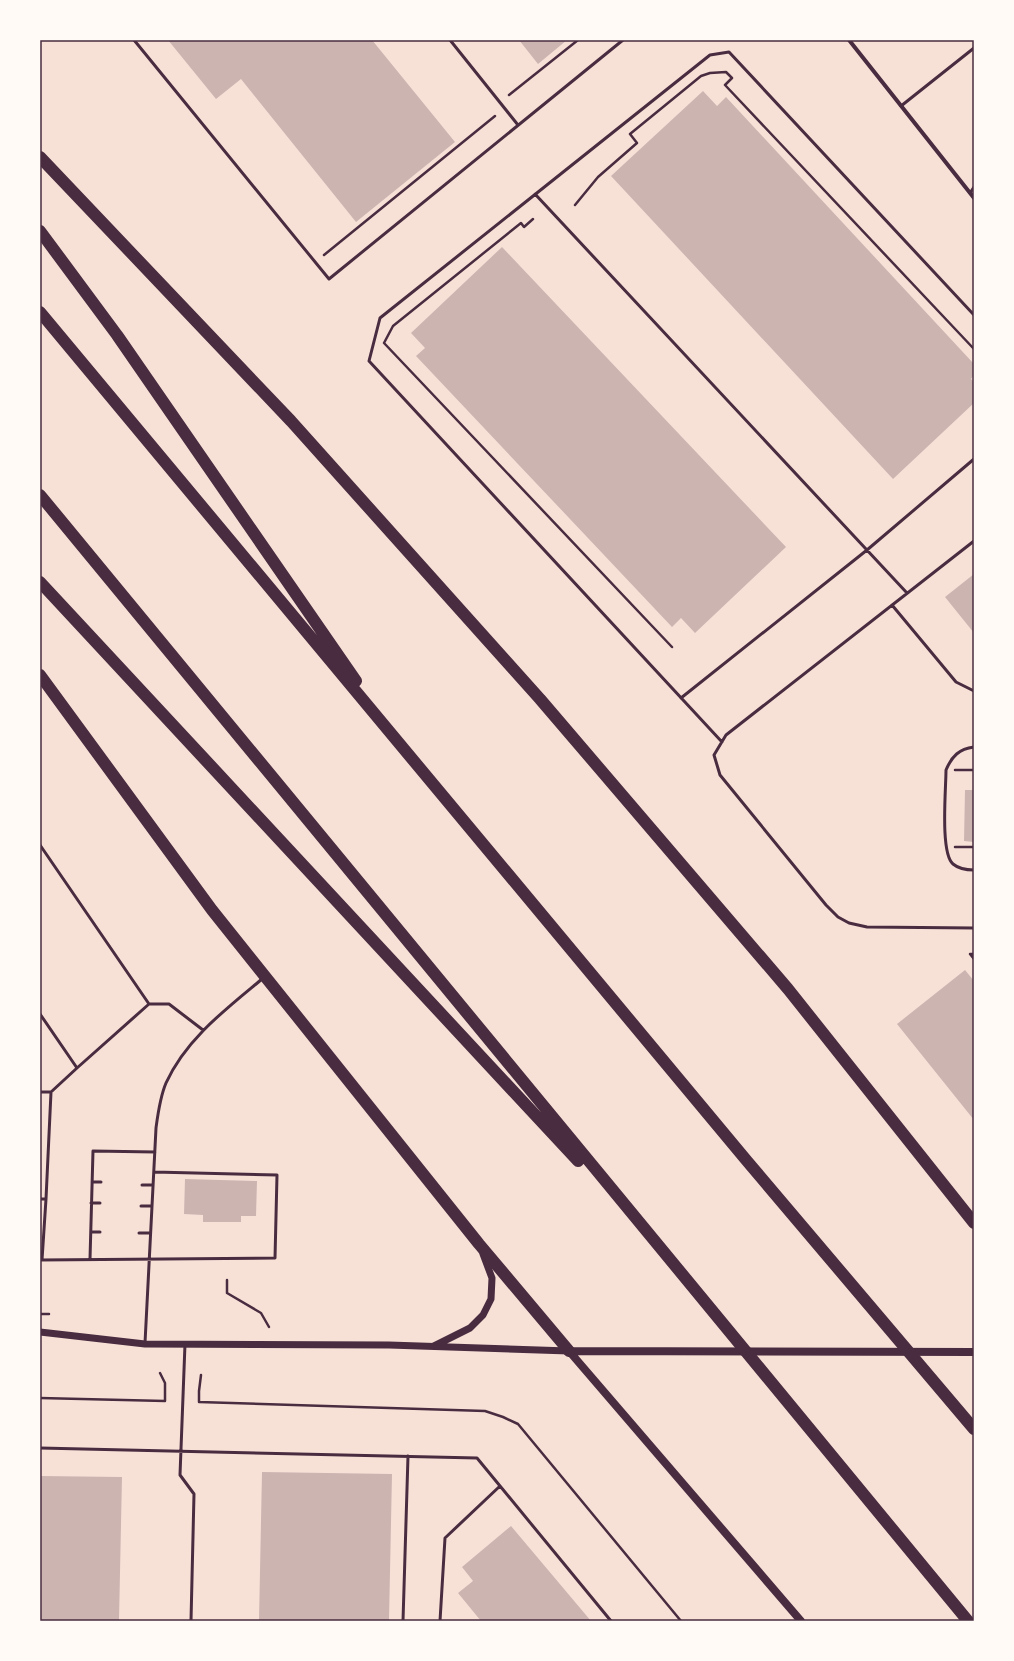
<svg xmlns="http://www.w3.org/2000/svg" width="1014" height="1661" viewBox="0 0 1014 1661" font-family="Roboto,sans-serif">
  <rect width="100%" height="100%" fill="#f7e1d7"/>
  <path fill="#ccb4b1" d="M 168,40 L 372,40 L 455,142 L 356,222 L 241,79 L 216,99 Z
    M 519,40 L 567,40 L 538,64 Z
    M 703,91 L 717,106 L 726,97 L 974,364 L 974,375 L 971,379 L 974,382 L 974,403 L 893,479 L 611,176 Z
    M 502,247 L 786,547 L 695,633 L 681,618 L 672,627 L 416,356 L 425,348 L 411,333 Z
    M 974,574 L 974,633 L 945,597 Z
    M 965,790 L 974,790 L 974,842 L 964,841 Z
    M 965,970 L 974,981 L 974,1120 L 897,1024 Z
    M 185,1179 L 257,1181 L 256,1216 L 241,1216 L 241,1222 L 203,1222 L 203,1215 L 184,1214 Z
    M 262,1472 L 392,1474 L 389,1621 L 259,1621 Z
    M 40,1476 L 122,1477 L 119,1621 L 40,1621 Z
    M 511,1526 L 591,1621 L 481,1621 L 458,1593 L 473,1581 L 462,1567 Z"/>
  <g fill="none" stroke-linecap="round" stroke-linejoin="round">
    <path stroke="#4a2c40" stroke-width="2.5" d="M 509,95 L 578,40
      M 575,205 L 598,177 L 637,143 L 630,134 L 701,76 L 710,73 L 726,72 L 732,78 L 725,85 L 974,349
      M 533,219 L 524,227 L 521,223 L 393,326 L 384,343 L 672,647
      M 324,255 L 495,116
      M 955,770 L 974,770
      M 955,847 L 974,847
      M 974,954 L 970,954 L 974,959
      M 227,1280 L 227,1293 L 261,1313 L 269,1327
      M 40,1314 L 49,1314
      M 201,1375 L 199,1391 L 199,1402 L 485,1411 L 503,1417 L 518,1424 L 681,1621
      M 40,1398 L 165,1401 L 165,1383 L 160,1373"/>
    <path stroke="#4a2c40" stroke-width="3" d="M 134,40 L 329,279 L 623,40
      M 450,40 L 518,125
      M 901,106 L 974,48
      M 970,193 L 974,187
      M 535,194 L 907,593
      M 974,541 L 726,735 L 714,755 L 720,775 L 826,905 L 838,917 L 849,923 L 867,927 L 974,928
      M 892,605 L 956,682 L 974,691
      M 681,698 L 867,550 L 974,459
      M 722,742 L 369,361 L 380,318 L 710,55 L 729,52 L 974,315
      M 974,747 C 959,749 952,756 946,770 C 946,789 940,853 953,864 C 959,869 967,870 974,870
      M 40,845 L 149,1004
      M 40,1014 L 77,1068 L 149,1004 L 169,1004 L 203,1030
      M 40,1092 L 51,1092 L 77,1068
      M 92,1182 L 101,1182
      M 142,1185 L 153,1185
      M 40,1199 L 46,1199 L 42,1260
      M 46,1199 L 51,1092
      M 91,1203 L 100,1203
      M 141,1206 L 152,1206
      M 91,1232 L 100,1232
      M 139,1233 L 150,1233
      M 90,1259 L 93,1151 L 155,1152
      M 40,1260 L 275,1258 L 277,1175 L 154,1172
      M 145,1343 L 156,1128 C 158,1113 160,1097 166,1083 C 186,1039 226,1009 262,979
      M 185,1344 L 180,1475 L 194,1494 L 191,1621
      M 40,1448 L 477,1458 L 611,1621
      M 403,1621 L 408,1456
      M 440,1621 L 445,1538 L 500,1486"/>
    <path stroke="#4a2c40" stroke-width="4" d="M 849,40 L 974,198"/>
    <path stroke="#4a2c40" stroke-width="7" d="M 40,1332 L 145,1344 L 389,1345 L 569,1351
      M 434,1346 L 470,1328 L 483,1315 L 491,1299 L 492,1278 L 483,1254"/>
    <path stroke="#4a2c40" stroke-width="8" d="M 569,1351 L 974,1352
      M 569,1351 L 801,1621"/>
    <path stroke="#4a2c40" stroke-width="12" d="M 40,157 L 291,421 L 540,699 L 788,989 L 974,1223
      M 40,231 L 117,335 L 356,681
      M 40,312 L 747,1161 L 974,1429
      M 40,495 L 968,1621
      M 40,582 L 578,1161
      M 40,675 L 212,910 L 479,1244 L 569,1351"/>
  </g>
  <rect width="1014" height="1661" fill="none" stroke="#fffaf5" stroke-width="82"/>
  <rect x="41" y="41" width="932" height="1579" fill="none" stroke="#4a2c40" stroke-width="1.5"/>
</svg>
